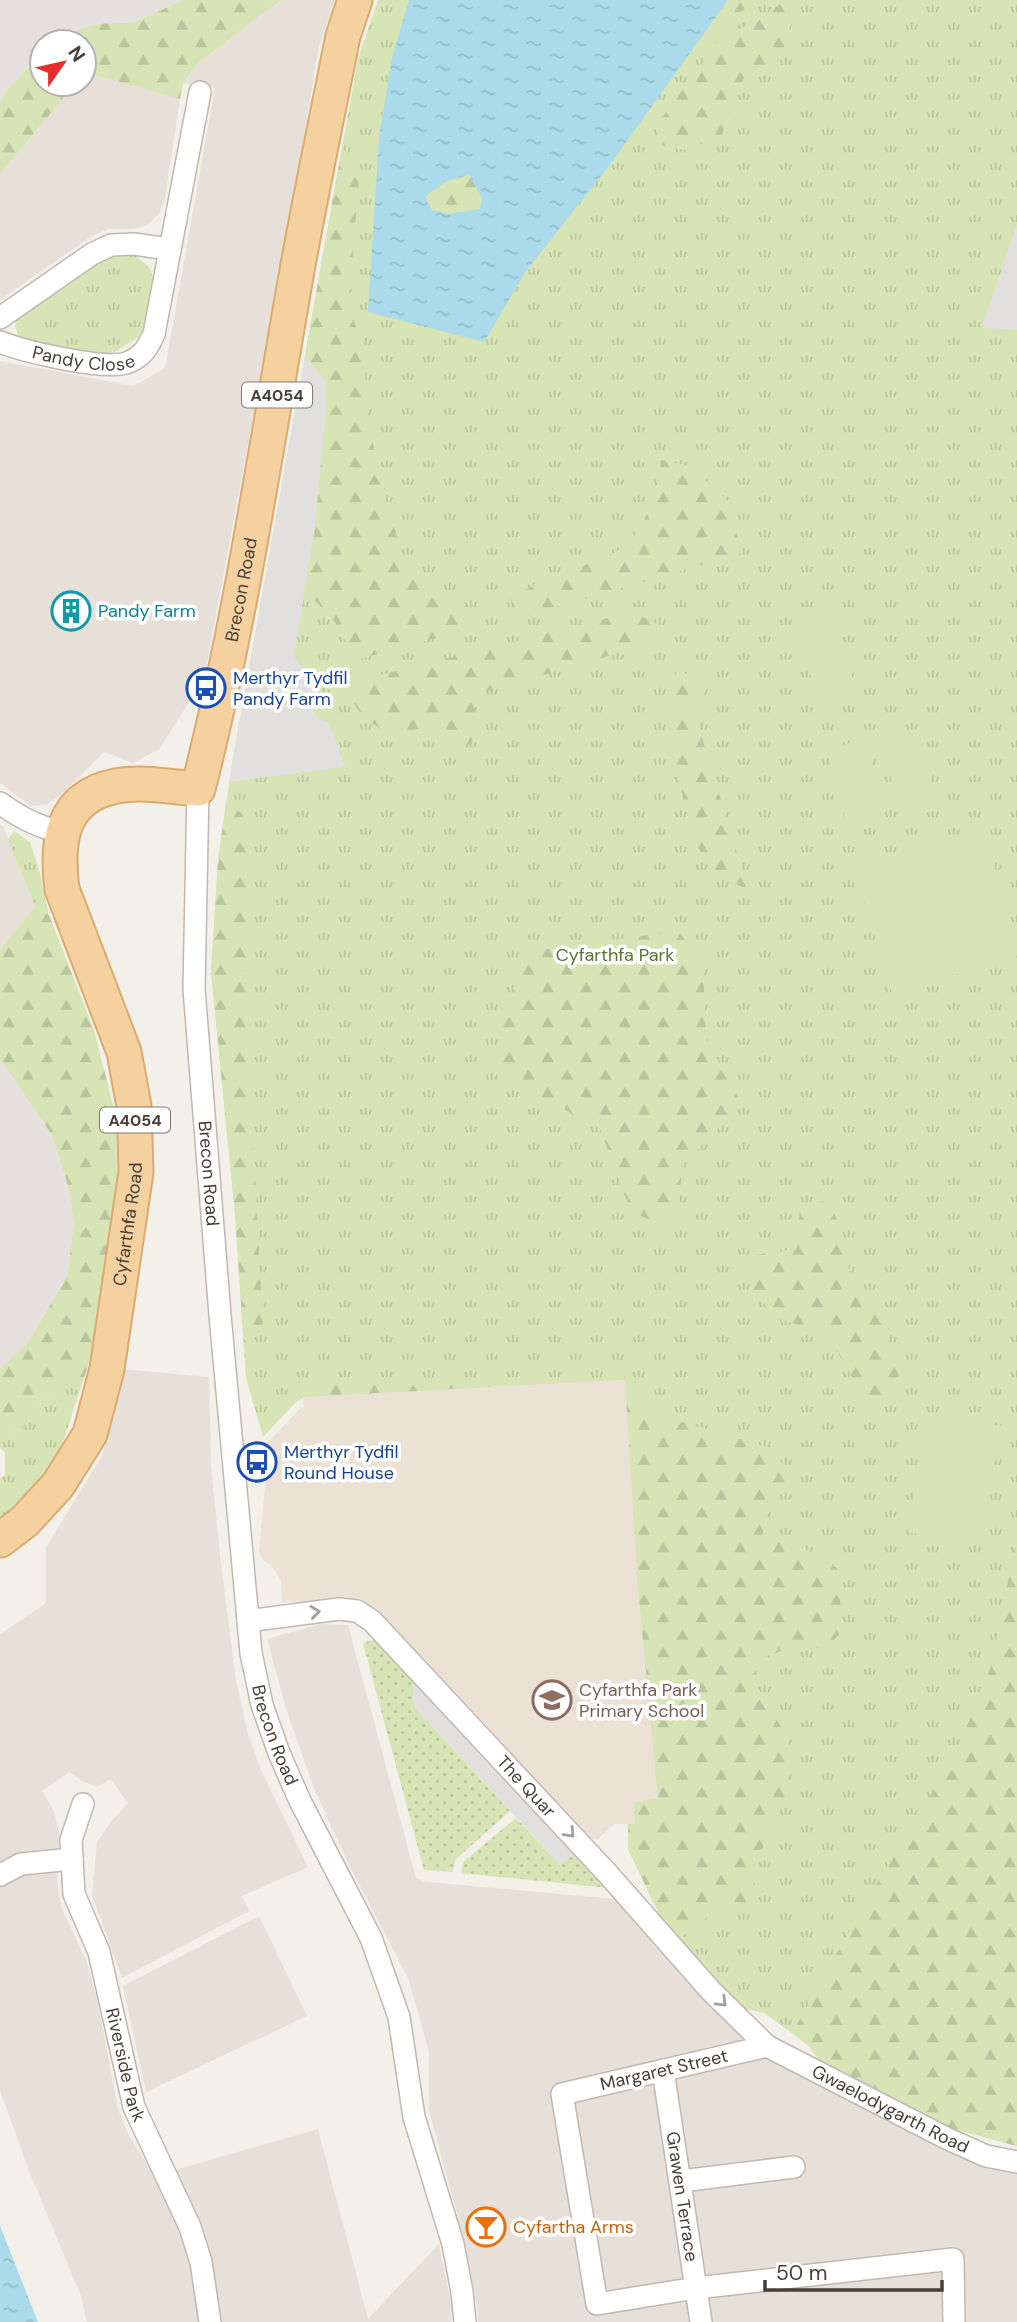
<svg xmlns="http://www.w3.org/2000/svg" width="1017" height="2322" viewBox="0 0 1017 2322" font-family="'DM Sans',sans-serif">
  <defs>
    <pattern id="grass-tufts" width="24" height="20" patternUnits="userSpaceOnUse" patternTransform="scale(1.75)"><rect width="24" height="20" fill="#d6e4b6"/><path d="M3 7l-1-3M5 7V3M7 7l1-3M15 17l-1-3M17 17v-4M19 17l1-3" fill="none" stroke="#b9c59d"/></pattern>
    <pattern id="forest-firs" width="22" height="20" patternUnits="userSpaceOnUse" patternTransform="scale(1.75)"><rect width="22" height="20" fill="#d6e4b6"/><path d="M5 1l3.5 6h-7zM16 11l3.5 6h-7z" fill="#b9c59d"/></pattern>
    <pattern id="garden-dots" width="8" height="8" patternUnits="userSpaceOnUse" patternTransform="scale(1.75)"><rect width="8" height="8" fill="#d6e4b6"/><path d="M2 2h.1M6 6h.1" fill="none" stroke="#b9c59d" stroke-width="1.8" stroke-linecap="round"/></pattern>
    <pattern id="water-ripples" width="26" height="14" patternUnits="userSpaceOnUse" patternTransform="scale(1.75)"><rect width="26" height="14" fill="#abdaea"/><path d="M2 4q2-2 4 0t4 0M15 11q2-2 4 0t4 0" fill="none" stroke="#94bcc9"/></pattern>
  </defs>
  <rect width="100%" height="100%" fill="#f3efe9"/>
  <path fill="#e7e0d8" d="M 281,0 L 335,0 L 319,46 L 287,235 L 204,679 L 159,749 L 133,763 L 104,752 L 61,795 L 46,805 L 31,806 L 0,783 L 0,361 L 134,386 L 165,368 L 215,88 L 183,83 L 197,64 Z
    M 85,71 L 180,99 L 165,198 L 159,214 L 146,226 L 132,229 L 108,229 L 89,238 L 0,300 L 0,174 L 75,84 L 84,84 Z
    M 0,824 L 3,826 L 35,906 L 0,950 Z
    M 122,1369 L 209,1377 L 211,1466 L 221,1564 L 236,1681 L 248,1734 L 260,1768 L 308,1867 L 242,1896 L 249,1911 L 122,1978 L 92,1895 L 97,1842 L 110,1823 L 128,1803 L 111,1779 L 97,1787 L 82,1781 L 69,1772 L 42,1791 L 54,1811 L 61,1842 L 57,1880 L 61,1907 L 86,1960 L 98,2003 L 118,2109 L 128,2134 L 154,2176 L 318,2129 L 368,2319 L 439,2244 L 452,2309 L 451,2322 L 87,2322 L 81,2296 L 27,2166 L 0,2090 L 0,1634 L 46,1603 L 46,1547 L 102,1456 L 113,1418 Z
    M 320,1624 L 348,1625 L 416,1878 L 422,1881 L 439,1883 L 615,1899 L 617,1897 L 727,2014 L 745,2044 L 1017,2169 L 1017,2322 L 478,2322 L 477,2305 L 464,2240 L 429,2110 L 429,2052 L 409,1980 L 350,1867 L 313,1786 L 286,1708 L 267,1639 Z
    M 259,1916 L 307,2016 L 146,2092 L 123,1986 Z"/>
  <path fill="#e6e1de" d="M 0,0 L 183,0 L 136,22 L 94,24 L 56,38 L 53,42 L 42,42 L 42,53 L 7,90 L 0,103 Z
    M 0,1059 L 52,1135 L 69,1189 L 74,1224 L 67,1276 L 29,1341 L 0,1369 Z"/>
  <path fill="#ebe1d5" d="M 625,1380 L 638,1588 L 658,1798 L 635,1824 L 614,1824 L 598,1839 L 584,1838 L 361,1599 L 282,1602 L 281,1580 L 271,1565 L 263,1560 L 259,1552 L 266,1477 L 273,1475 L 272,1453 L 267,1443 L 303,1406 L 304,1397 Z"/>
  <path fill="url(#grass-tufts)" d="M 378,0 L 1017,0 L 1017,2146 L 951,2128 L 822,2064 L 807,2044 L 782,2026 L 764,2013 L 742,2008 L 666,1926 L 628,1849 L 628,1824 L 635,1824 L 634,1803 L 658,1798 L 638,1588 L 625,1380 L 304,1397 L 295,1403 L 263,1437 L 246,1378 L 235,1214 L 211,972 L 218,861 L 233,758 L 358,59 Z
    M 117,254 L 135,255 L 149,267 L 155,283 L 146,325 L 139,337 L 115,352 L 100,354 L 39,344 L 19,337 L 15,326 L 18,317 L 101,259 Z
    M 14,831 L 30,842 L 39,869 L 49,915 L 35,906 L 8,839 Z
    M 83,1381 L 60,1451 L 41,1485 L 0,1521 L 0,1479 L 5,1475 L 5,1453 L 0,1447 L 0,1435 L 23,1429 C 40,1395 46,1390 83,1381 Z"/>
  <path fill="url(#forest-firs)" d="M 183,0 L 281,0 L 197,64 L 183,83 L 180,99 L 84,72 L 84,42 L 53,42 L 56,38 L 94,24 L 136,22 Z
    M 728,0 L 760,0 L 750,8 L 714,21 Z
    M 786,0 L 791,25 L 780,60 L 745,76 L 731,105 L 722,135 L 686,150 L 662,146 L 657,124 L 721,38 L 756,21 Z
    M 42,53 L 42,84 L 75,84 L 0,174 L 0,103 L 7,90 Z
    M 342,147 L 360,169 L 352,265 L 351,312 L 356,327 L 363,333 L 367,410 L 379,476 L 403,556 L 430,588 L 468,607 L 473,628 L 356,660 L 335,622 L 305,590 L 315,527 L 325,380 L 305,356 Z
    M 469,174 L 482,198 L 480,210 L 448,215 L 432,210 L 425,196 L 447,181 Z
    M 661,460 L 691,466 L 732,505 L 740,554 L 515,619 L 510,596 L 616,552 L 636,535 L 657,494 Z
    M 632,612 L 661,626 L 649,644 L 471,696 L 479,728 L 470,745 L 448,742 L 433,712 L 422,715 L 420,728 L 390,737 L 360,713 L 351,699 L 357,681 Z
    M 677,667 L 706,690 L 694,712 L 748,889 L 717,877 L 695,843 L 669,743 Z
    M 226,801 L 242,814 L 252,835 L 245,976 L 263,1329 L 244,1345 L 235,1214 L 211,972 L 218,861 Z
    M 35,906 L 49,915 L 94,1030 L 115,1113 L 117,1175 L 98,1336 L 83,1381 C 46,1390 40,1395 23,1429 L 0,1435 L 0,1369 L 29,1341 L 67,1276 L 74,1224 L 69,1189 L 52,1135 L 0,1059 L 0,950 Z
    M 679,931 L 703,967 L 706,1039 L 742,1104 L 682,1165 L 679,1207 L 661,1224 L 631,1212 L 600,1129 L 513,1081 L 499,1055 L 505,1012 L 525,952 Z
    M 829,1199 L 841,1231 L 844,1260 L 887,1333 L 902,1387 L 886,1406 L 865,1399 L 827,1334 L 774,1317 L 749,1283 L 742,1257 L 797,1249 L 800,1209 Z
    M 465,1376 L 491,1387 L 304,1397 L 324,1381 Z
    M 625,1380 L 655,1414 L 776,1450 L 789,1479 L 768,1506 L 762,1537 L 798,1545 L 837,1568 L 843,1631 L 826,1647 L 782,1651 L 755,1660 L 758,1688 L 789,1740 L 787,1793 L 761,1852 L 751,1902 L 716,1910 L 678,1940 L 666,1926 L 655,1906 L 628,1849 L 628,1824 L 635,1824 L 634,1803 L 658,1798 L 638,1588 Z
    M 1017,1527 L 1017,2146 L 951,2128 L 822,2064 L 807,2044 L 792,2033 L 869,1896 L 949,1765 L 976,1705 L 996,1653 Z"/>
  <path fill="url(#garden-dots)" d="M 379,1638 L 414,1673 L 413,1705 L 510,1811 L 455,1860 L 453,1872 L 424,1870 L 363,1643 Z
    M 516,1818 L 560,1865 L 576,1852 L 609,1888 L 461,1873 L 463,1862 Z"/>
  <path fill="#d6e4b6" d="M 835,609 L 856,691 L 817,701 L 796,619 Z
    M 919,728 L 938,810 L 901,819 L 881,738 Z
    M 866,739 L 887,821 L 848,831 L 827,749 Z
    M 982,828 L 1017,943 L 1017,956 L 892,994 L 854,867 Z
    M 930,1412 L 1002,1426 L 980,1545 L 908,1532 Z"/>
  <path fill="#e2e0de" d="M 1017,224 L 1017,330 L 982,328 Z
    M 305,356 L 325,380 L 326,411 L 315,527 L 294,656 L 300,666 L 306,671 L 314,672 L 320,691 L 315,695 L 313,708 L 318,719 L 329,723 L 345,767 L 229,782 Z
    M 414,1673 L 576,1852 L 560,1865 L 413,1705 Z"/>
  <path fill="url(#water-ripples)" fill-rule="evenodd" d="M 409,0 L 728,0 L 609,166 L 526,271 L 484,342 L 368,312 L 379,138 L 392,58 ZM 469,175 L 482,198 L 480,209 L 448,214 L 432,210 L 425,196 L 447,181 Z
    M 0,2226 L 38,2322 L 0,2322 Z"/>
  <g fill="none" stroke-linecap="round" stroke-linejoin="round">
    <g stroke="#c1b8b0" stroke-width="24">
      <g id="street">
        <path d="M 0,318 L 92,254 L 111,245 L 134,244 L 169,249"/>
        <path id="s1" d="M 0,342 C 23,351 108,372 129,362 C 143,356 148,347 154,334 L 200,92"/>
        <path id="s2" d="M 198,789 L 194,989 L 220,1315 L 251,1653 L 262,1705 L 279,1753 L 300,1801 L 371,1938 L 399,2017 L 414,2117 L 453,2244 L 462,2292 L 465,2322"/>
        <path d="M 0,803 C 19,817 39,828 63,832"/>
        <path id="s3" d="M 248,1621 L 339,1609 L 357,1611 L 372,1621 L 607,1873 L 711,1991 L 767,2046 L 946,2138 L 986,2156 L 1017,2162"/>
        <path id="s4" d="M 83,1804 L 71,1840 L 74,1894 L 99,1952 L 134,2107 L 190,2227 L 201,2262 L 210,2322"/>
        <path d="M 0,1875 L 21,1864 L 72,1859"/>
        <path d="M 767,2046 L 562,2094 L 597,2304 L 696,2288 L 953,2259 L 954,2322"/>
        <path id="s5" d="M 663,2070 L 701,2322"/>
        <path d="M 681,2181 L 794,2167"/>
      </g>
    </g>
    <g stroke="#daab71" stroke-width="37">
      <g id="primary">
        <path id="s6" d="M 0,1540 L 25,1521 L 58,1485 L 90,1434 L 107,1369 L 136,1172 L 134,1106 L 124,1052 L 62,889 C 56,843 60,797 116,786 C 142,781 171,787 198,789 C 242,616 267,440 298,265 C 312,188 328,112 343,36 L 355,0"/>
      </g>
    </g>
    <use href="#street" stroke="#fff" stroke-width="21"/>
    <use href="#primary" stroke="#f6d1a0" stroke-width="33"/>
  </g>
  <defs><path id="oneway-chevron" d="M-2-3.5L2.5 0L-2 3.5" fill="none" stroke-width="1.6" stroke-linecap="round" stroke-linejoin="round" transform="scale(1.75)"/></defs>
  <g stroke="#a29f9c">
    <use href="#oneway-chevron" transform="translate(315 1612) rotate(-7)"/>
    <use href="#oneway-chevron" transform="translate(570 1833) rotate(47)"/>
    <use href="#oneway-chevron" transform="translate(722 2002) rotate(45)"/>
  </g>
  <defs>
    <g id="building-ring" transform="scale(2.0125)"><circle r="9.5" fill="#fff" stroke="#0f9aa8" stroke-width="1.5"/><path d="M-4-6H4V6H1V3H-1V6H-4ZM-2.5-4.3h1.7v1.8h-1.7ZM.8-4.3h1.7v1.8H.8ZM-2.5-1h1.7V.8h-1.7ZM.8-1h1.7V.8H.8Z" fill="#0f9aa8"/></g>
    <g id="bus-ring" transform="scale(2.0125)"><circle r="9.5" fill="#fff" stroke="#1a4fb4" stroke-width="1.5"/><path d="M-5-6H5V4H4V6H2V4H-2V6H-4V4H-5ZM-3.5-4V0h7V-4ZM-3.5 1.2v1.5H-2V1.2ZM2 1.2v1.5H3.5V1.2Z" fill="#1a4fb4"/></g>
    <g id="school-ring" transform="scale(2.0125)"><circle r="9.5" fill="#fff" stroke="#8d6e63" stroke-width="1.5"/><path d="M0-5L7-2L0 1L-7-2ZM-4 1L0 2.5L4 1V4Q0 6-4 4Z" fill="#8d6e63"/></g>
    <g id="bar-ring" transform="scale(2.0125)"><circle r="9.5" fill="#fff" stroke="#e8710a" stroke-width="1.5"/><path d="M-6-5H6L.8 .8V4.5H3.5V6h-7V4.5H-.8V.8Z" fill="#e8710a"/></g>
  </defs>
  <g fill-rule="evenodd">
    <use href="#building-ring" x="71" y="611"/>
    <use href="#bus-ring" x="206" y="688"/>
    <use href="#bus-ring" x="257" y="1462"/>
    <use href="#school-ring" x="552" y="1700"/>
    <use href="#bar-ring" x="486" y="2227"/>
  </g>
  <g text-anchor="middle" dominant-baseline="central" stroke-width="7" stroke-linejoin="round" paint-order="stroke">
    <g fill="#fff" stroke="#7e7974" stroke-width="2">
      <rect x="242" y="382.5" width="70" height="25" rx="5"/>
      <rect x="100" y="1107.5" width="70" height="25" rx="5"/>
    </g>
    <g font-size="16" font-weight="bold" fill="#463f38">
      <text x="277" y="395">A4054</text>
      <text x="135" y="1120">A4054</text>
    </g>
    <g font-size="18" fill="#463f38" stroke="#fff">
      <text stroke="none"><textPath href="#s1" startOffset="86">Pandy Close</textPath></text>
      <text stroke="none"><textPath href="#s6" startOffset="1120">Brecon Road</textPath></text>
      <text stroke="none"><textPath href="#s2" startOffset="385">Brecon Road</textPath></text>
      <text stroke="none"><textPath href="#s6" startOffset="354">Cyfarthfa Road</textPath></text>
      <text stroke="none"><textPath href="#s2" startOffset="952">Brecon Road</textPath></text>
      <text stroke="none"><textPath href="#s3" startOffset="354">The Quar</textPath></text>
      <text stroke="none"><textPath href="#s4" startOffset="271">Riverside Park</textPath></text>
      <text transform="translate(664 2070) rotate(-13)">Margaret Street</text>
      <text stroke="none"><textPath href="#s3" startOffset="847">Gwaelodygarth Road</textPath></text>
      <text stroke="none"><textPath href="#s5" startOffset="128">Grawen Terrace</textPath></text>
    </g>
    <g font-size="18" fill="#0d838f" stroke="#fff" text-anchor="start">
      <text x="98" y="611">Pandy Farm</text>
    </g>
    <g font-size="18" fill="#164399" stroke="#fff" text-anchor="start">
      <text x="233" y="678">Merthyr Tydfil<tspan x="233" dy="21">Pandy Farm</tspan></text>
      <text x="284" y="1452">Merthyr Tydfil<tspan x="284" dy="21">Round House</tspan></text>
    </g>
    <g font-size="18" fill="#537330" stroke="#fff">
      <text x="615" y="955">Cyfarthfa Park</text>
    </g>
    <g font-size="18" fill="#785e54" stroke="#fff" text-anchor="start">
      <text x="579" y="1690">Cyfarthfa Park<tspan x="579" dy="21">Primary School</tspan></text>
    </g>
    <g font-size="18" fill="#c56008" stroke="#fff" text-anchor="start">
      <text x="513" y="2227">Cyfartha Arms</text>
    </g>
  </g>
  <g transform="translate(63 63) rotate(56)"><circle r="33" fill="#ffffff" stroke="#b5b2af" stroke-width="2"/>
  <path d="M0-5L12 26L0 18L-12 26Z" fill="#e72e2c"/>
  <text y="-10" font-size="19" font-weight="bold" text-anchor="middle" fill="#463f38">N</text>
  </g>
  <path d="M765 2280v10h177v-10" fill="none" stroke="#463f38" stroke-width="3.5"/>
  <text x="776" y="2280" font-size="21" fill="#463f38" stroke="#ffffff" stroke-width="5" paint-order="stroke">50 m</text>
</svg>
